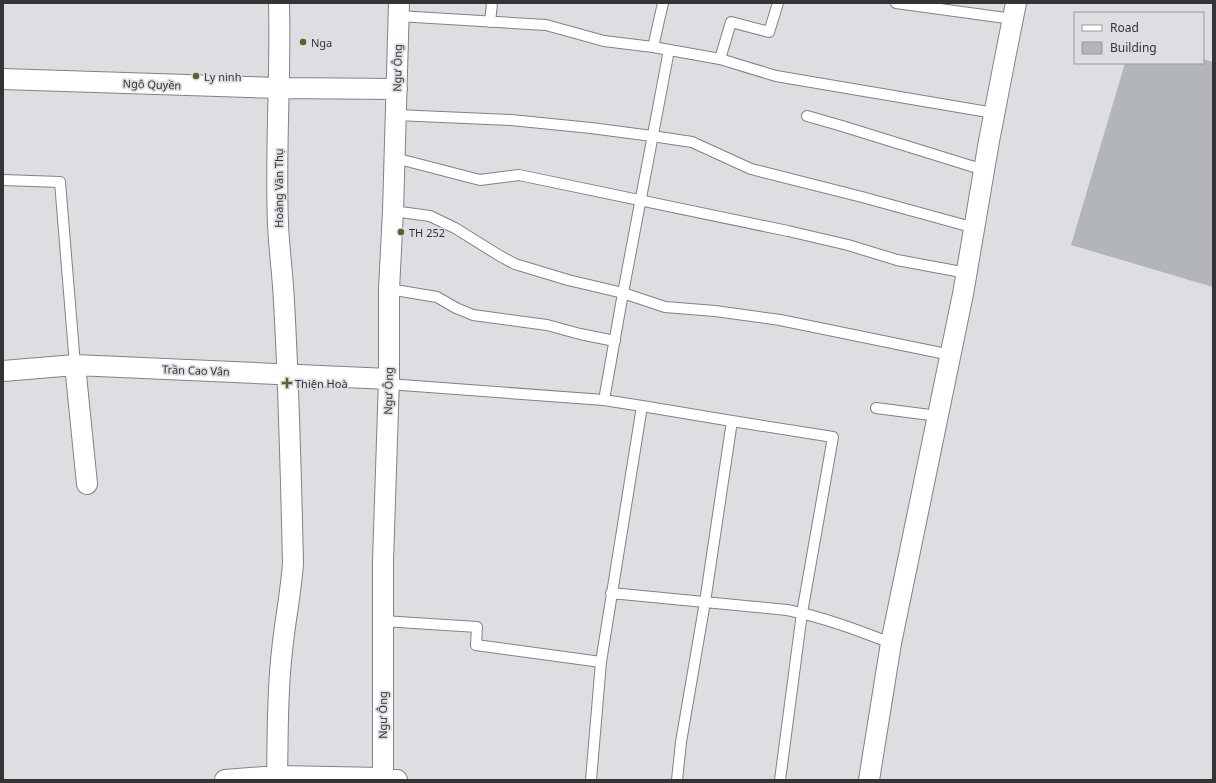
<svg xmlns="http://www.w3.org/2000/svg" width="1216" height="783" viewBox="0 0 1216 783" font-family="'Noto Sans',sans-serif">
  <rect width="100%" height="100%" fill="#dddee2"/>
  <path fill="#b3b6b9" d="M 1203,59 L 1213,62 L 1213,287 L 1071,245 L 1125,63 L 1203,63 Z"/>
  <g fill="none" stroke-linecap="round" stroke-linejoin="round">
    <g stroke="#818285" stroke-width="12">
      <path id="service" d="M 896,3 L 1013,19
        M 398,16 L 546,25 L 604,41 L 653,47 L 720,59 L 776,76 L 994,113
        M 490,22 L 492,3
        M 653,47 L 663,3
        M 720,59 L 731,22 L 769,32 L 778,3
        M 396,115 L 511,120 L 591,128 L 652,136 L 692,142 L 751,169 L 862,197 L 975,228
        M 807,116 L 842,126 L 984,170
        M 395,158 L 480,180 L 519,175 L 788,231 L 848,245 L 897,260 L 967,273
        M 3,180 L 60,182 L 75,365
        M 393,211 L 430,216 L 455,228 L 500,256 L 515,264 L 568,280 L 623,293 L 665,307 L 715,311 L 780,320 L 951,355
        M 389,289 L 437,297 L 456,308 L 473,315 L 547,325 L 580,334 L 615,341
        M 388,384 L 604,400
        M 642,406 L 732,421 L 833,437 L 802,613 L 780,780
        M 876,408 L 938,416
        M 611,593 L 787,610 C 823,617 857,630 891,643
        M 383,621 L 477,627 L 476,645 L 601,662
        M 591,780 L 601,662 L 642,406 L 604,400 L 623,293 L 669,50
        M 677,780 L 681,742 L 705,602 L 732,421"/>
    </g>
    <g stroke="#818285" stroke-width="22">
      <path id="minor" d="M 3,79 L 279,88 L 397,89
        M 75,365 L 87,484
        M 3,371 L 75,365 L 389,379
        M 277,776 C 278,734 277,692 282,651 C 285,621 291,592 293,563 C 291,476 289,389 284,302 C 283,276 279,250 278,224 C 275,150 281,77 279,3
        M 225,780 L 277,776 L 383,778 L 397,780
        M 383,780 L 383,561 L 389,379 L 389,289 L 393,211 L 399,3
        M 869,780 L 891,643 L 963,294 L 989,141 L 1006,53 L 1016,3"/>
    </g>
    <use href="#service" stroke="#fff" stroke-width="10"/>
    <use href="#minor" stroke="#fff" stroke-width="20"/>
  </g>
  <g fill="#635d29" stroke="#dddee2" stroke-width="1.5">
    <circle cx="303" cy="42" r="4"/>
    <circle cx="196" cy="76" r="4"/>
    <circle cx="401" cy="232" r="4"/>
    <path d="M285 377h4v4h4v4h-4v4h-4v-4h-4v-4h4z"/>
  </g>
  <g text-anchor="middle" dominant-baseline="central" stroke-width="3.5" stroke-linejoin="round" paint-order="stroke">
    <g font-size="11" fill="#343436" stroke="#dddee2" text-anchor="start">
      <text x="311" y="42">Nga</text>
      <text x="204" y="76">Ly ninh</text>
      <text x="409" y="232">TH 252</text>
      <text x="295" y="383">Thiện Hoà</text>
    </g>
    <g font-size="11" fill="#343436" stroke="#dddee2">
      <text transform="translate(397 68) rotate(-89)">Ngư Ông</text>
      <text transform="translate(152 84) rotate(2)">Ngô Quyền</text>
      <text transform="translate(278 188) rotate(-90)">Hoàng Văn Thụ</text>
      <text transform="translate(196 370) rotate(2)">Trần Cao Vân</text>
      <text transform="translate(388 391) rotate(-89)">Ngư Ông</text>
      <text transform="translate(382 715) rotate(-90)">Ngư Ông</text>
    </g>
  </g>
  <rect width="1216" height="783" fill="none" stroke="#343436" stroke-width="8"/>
  <rect x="1074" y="12" width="130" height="52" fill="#dddee2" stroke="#999a9d"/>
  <rect x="1082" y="25" width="20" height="6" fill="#ffffff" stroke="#999a9d"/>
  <text x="1110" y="32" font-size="12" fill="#343436">Road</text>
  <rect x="1082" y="42" width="20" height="12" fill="#b3b6b9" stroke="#999a9d"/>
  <text x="1110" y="52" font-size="12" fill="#343436">Building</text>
</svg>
